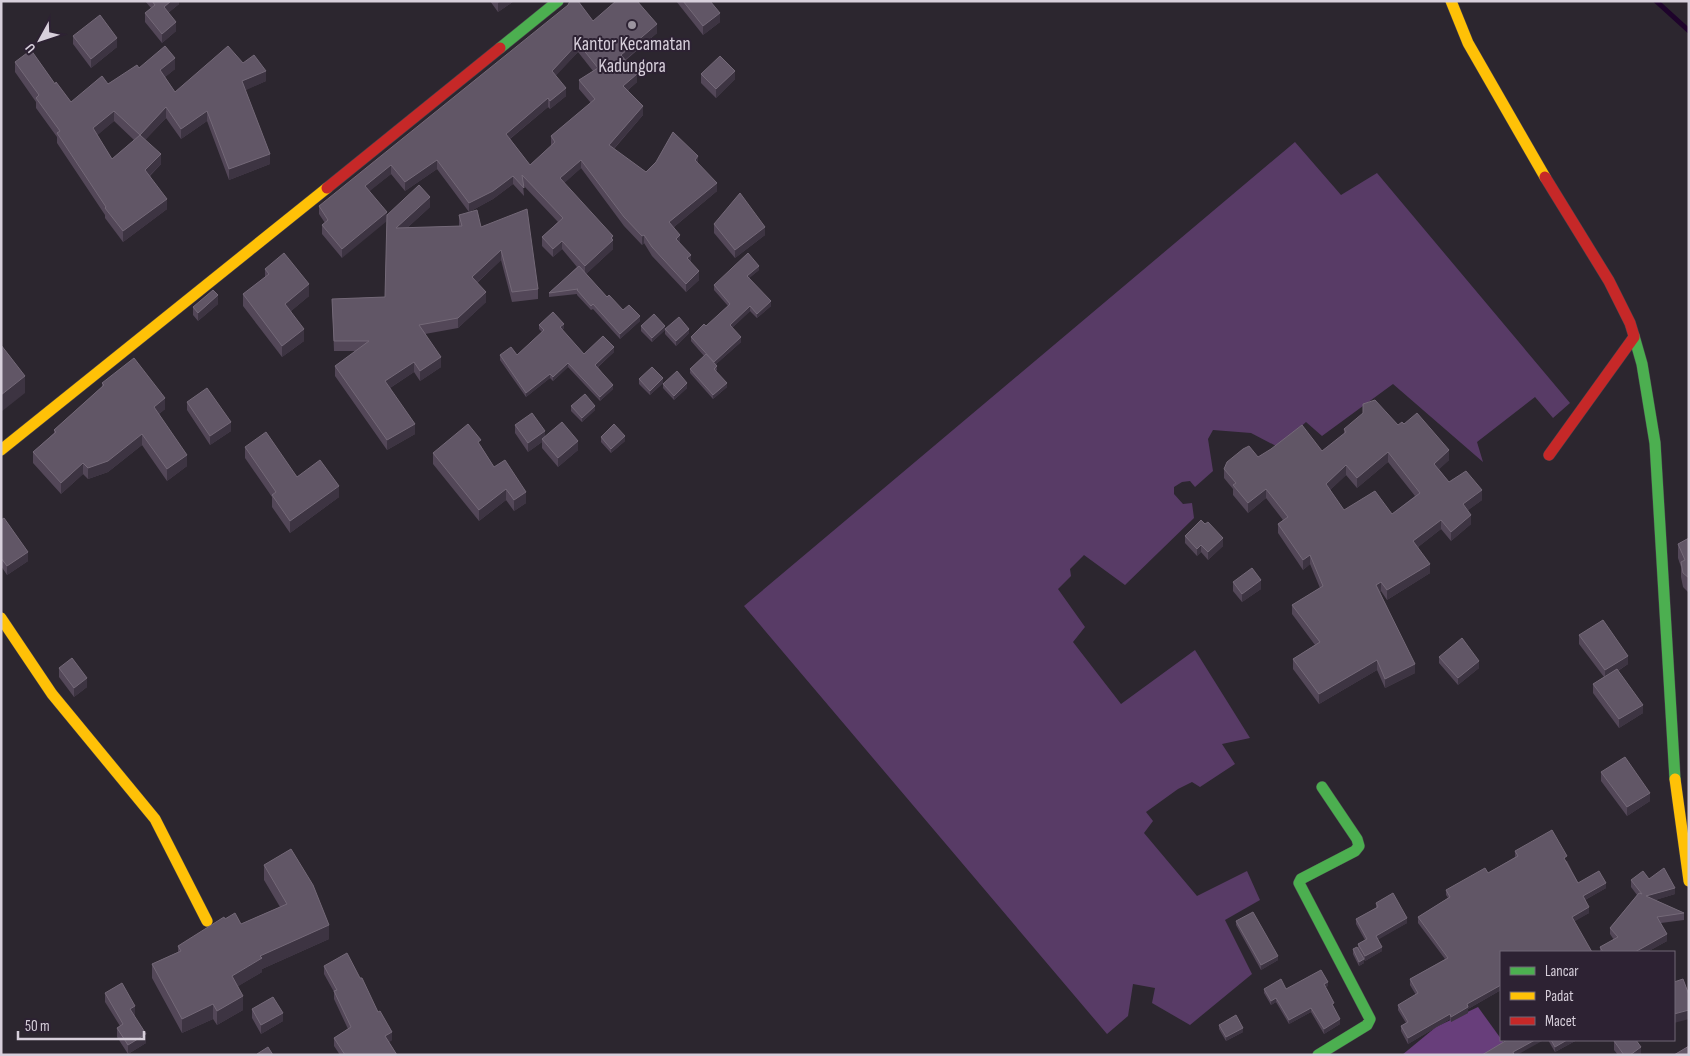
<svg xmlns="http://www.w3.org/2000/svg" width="1690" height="1056" viewBox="0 0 1690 1056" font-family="'Sofia Sans Condensed',sans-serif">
  <rect width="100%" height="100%" fill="#2c262f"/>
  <path fill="#583b66" d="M 1295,142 L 1341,195 L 1377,173 L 1570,403 L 1553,418 L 1535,397 L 1477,442 L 1483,462 L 1393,384 L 1322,436 L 1306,422 L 1278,447 L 1251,433 L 1213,430 L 1208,439 L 1213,471 L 1195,487 L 1190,481 L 1182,482 L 1174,487 L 1174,494 L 1183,504 L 1192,503 L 1194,518 L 1125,585 L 1084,555 L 1070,569 L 1071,576 L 1058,589 L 1085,627 L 1073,642 L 1121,704 L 1195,650 L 1250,738 L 1222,744 L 1235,764 L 1200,787 L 1192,782 L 1178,789 L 1146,812 L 1153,821 L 1144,833 L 1197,896 L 1247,871 L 1260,900 L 1225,920 L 1252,974 L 1190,1025 L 1152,1003 L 1155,988 L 1133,984 L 1128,1016 L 1107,1034 L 744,606 Z"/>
  <path fill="#683e7b" d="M 1478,1007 L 1504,1043 L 1487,1055 L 1402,1055 L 1436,1027 Z"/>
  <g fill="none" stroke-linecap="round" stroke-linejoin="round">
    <path stroke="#1e032b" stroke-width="5" d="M 1656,1 L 1689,31"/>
    <g stroke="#47424a" stroke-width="12">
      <path id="fast" d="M 500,48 L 558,1
        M 1634,336 L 1642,364 L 1655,443 L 1675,779
        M 1318,1055 L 1367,1025 L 1370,1019 L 1299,883 L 1301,879 L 1355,851 L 1359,846 L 1357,839 L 1322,787"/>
    </g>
    <g stroke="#47424a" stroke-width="12">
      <path id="slow" d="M 1451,1 L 1468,43 L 1545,177
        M 1,450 L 327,188
        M 1,618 L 52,694 L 155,819 L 207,921
        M 1675,779 L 1689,881"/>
    </g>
    <g stroke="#47424a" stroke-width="12">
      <path id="jam" d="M 1545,177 L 1609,281 L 1630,323 L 1634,336
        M 327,188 L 500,48
        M 1549,455 L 1634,337"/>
    </g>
    <use href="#fast" stroke="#4caf50" stroke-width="11"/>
    <use href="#slow" stroke="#ffc107" stroke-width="11"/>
    <use href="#jam" stroke="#c62828" stroke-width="11"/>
  </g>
  <path fill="#534758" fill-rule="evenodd" d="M 145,1 L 179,1 L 179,4 L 168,13 L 176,31 L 162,43 L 145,22 L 145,13 L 151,8 Z
    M 490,1 L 514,1 L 498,12 Z
    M 676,1 L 710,1 L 720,22 L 703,35 Z
    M 593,21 L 657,33 L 626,60 L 637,82 L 628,90 L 643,115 L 614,149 L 646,172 L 698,164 L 717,191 L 674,227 L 680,244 L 691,262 L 699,280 L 686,292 L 652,256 L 644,243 L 642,245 L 624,226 L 581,168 L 564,183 L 613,245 L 613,249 L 586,274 L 607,297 L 623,310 L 640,321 L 620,339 L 593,309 L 591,310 L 577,295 L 577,294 L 549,297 L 549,293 L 577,267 L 562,249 L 553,257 L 542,246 L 542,237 L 558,222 L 523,185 L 524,196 L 513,184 L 493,199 L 469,212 L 437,169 L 405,191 L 391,174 L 369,191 L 342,258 L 322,234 L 322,225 L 325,223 L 319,214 L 319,206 ZM 578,52 L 593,71 L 579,80 L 579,89 L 591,103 L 551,136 L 551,146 L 530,165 L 510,139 L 548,107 L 550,109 L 566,96 L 555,76 Z
    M 73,36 L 117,47 L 91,68 L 73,44 Z
    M 15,62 L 55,84 L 71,102 L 139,68 L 175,69 L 165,77 L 175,92 L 243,63 L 266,81 L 245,90 L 270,164 L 229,180 L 207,121 L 181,139 L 166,118 L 145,140 L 161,164 L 150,176 L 167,209 L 123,242 L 105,218 L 105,215 L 57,143 L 57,137 L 36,108 L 36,102 L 15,72 ZM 114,121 L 134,140 L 112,159 L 97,135 Z
    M 701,74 L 735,79 L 716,98 L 701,83 Z
    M 430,207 L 407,228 L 459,226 L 459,215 L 481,227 L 538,289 L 538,299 L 512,302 L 501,260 L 477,283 L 486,302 L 458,328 L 425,334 L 441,367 L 420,381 L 414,372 L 390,388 L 415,434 L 387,450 L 335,376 L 335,366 L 356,351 L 334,351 L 332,299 L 385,297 L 387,215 Z
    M 714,224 L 765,235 L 735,258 L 714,233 Z
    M 265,269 L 309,296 L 291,311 L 304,341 L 282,357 L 243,306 L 243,294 L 265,278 Z
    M 759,270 L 749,278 L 771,306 L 757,318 L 750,311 L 732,328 L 741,342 L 716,364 L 717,370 L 716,371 L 727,387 L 713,399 L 690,373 L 690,369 L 704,356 L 691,341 L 691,337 L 706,326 L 728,306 L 714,290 L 714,285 Z
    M 218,304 L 198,321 L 193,315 L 193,307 Z
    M 539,325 L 564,328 L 562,330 L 584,354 L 614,352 L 598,367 L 613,389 L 600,401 L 568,367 L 553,381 L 550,378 L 526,397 L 500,360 L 500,355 L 517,355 L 542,332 L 539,329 Z
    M 641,326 L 665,330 L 652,342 L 641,331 Z
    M 665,329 L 689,333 L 676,346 L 665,334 Z
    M 639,379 L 663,383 L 650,395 L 639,384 Z
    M 102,383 L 165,409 L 159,414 L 187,466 L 167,481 L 142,445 L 108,472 L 88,479 L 83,474 L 61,494 L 33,463 L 33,452 L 54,433 L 54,430 L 102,387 Z
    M 663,384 L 687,388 L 674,400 L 663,388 Z
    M 187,402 L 231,431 L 210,445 L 187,410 Z
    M 571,406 L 595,410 L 582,422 L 571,411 Z
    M 515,425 L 545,436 L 578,450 L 558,467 L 542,448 L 542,442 L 528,452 L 515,433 Z
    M 1398,425 L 1449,460 L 1439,469 L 1449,482 L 1482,500 L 1468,510 L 1471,524 L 1451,541 L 1441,529 L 1418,547 L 1430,573 L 1387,600 L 1381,591 L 1380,592 L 1415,673 L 1385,688 L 1377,670 L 1319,704 L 1293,669 L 1293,659 L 1315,645 L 1292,614 L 1292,605 L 1320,588 L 1310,564 L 1303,570 L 1278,533 L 1278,524 L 1283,520 L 1266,498 L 1248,513 L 1233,495 L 1233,489 L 1224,478 L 1224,469 L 1258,457 L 1322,451 L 1344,434 L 1344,429 ZM 1388,462 L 1415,496 L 1392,514 L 1344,510 L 1330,490 L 1346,475 L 1357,488 Z
    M 601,437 L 625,441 L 611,453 L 601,442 Z
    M 481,446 L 494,467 L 526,503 L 514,511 L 506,500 L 479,521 L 433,464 L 433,453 Z
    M 245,447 L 297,477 L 339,497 L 290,533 L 272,507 L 272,497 L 245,458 Z
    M 1,520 L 28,561 L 7,575 L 1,566 Z
    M 1185,536 L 1223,546 L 1208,560 L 1201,552 L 1197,556 L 1185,543 Z
    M 1689,538 L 1689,593 L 1683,587 L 1681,577 L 1681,567 L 1678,558 L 1678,544 Z
    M 1233,582 L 1261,589 L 1242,602 L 1233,591 Z
    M 1579,635 L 1628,664 L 1618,671 L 1643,713 L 1619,728 L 1593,693 L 1593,684 L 1604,677 L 1579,644 Z
    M 1439,657 L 1479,668 L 1458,685 L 1439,663 Z
    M 59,668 L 87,687 L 74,697 L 59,677 Z
    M 1601,772 L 1650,801 L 1627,816 L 1601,781 Z
    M 1515,851 L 1567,861 L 1578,883 L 1606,888 L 1585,900 L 1589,913 L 1574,921 L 1501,952 L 1501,990 L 1468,1009 L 1468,1013 L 1451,1022 L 1450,1019 L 1408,1044 L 1401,1031 L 1401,1026 L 1406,1023 L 1398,1010 L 1398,1005 L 1416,995 L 1410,985 L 1410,979 L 1445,959 L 1418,923 L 1418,917 L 1448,898 L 1446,895 L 1446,890 L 1488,873 L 1515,857 Z
    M 264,865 L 329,939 L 262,969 L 262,972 L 238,986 L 243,1010 L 217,1025 L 213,1019 L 182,1033 L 152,978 L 152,964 L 178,952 L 178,946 L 225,919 L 241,924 L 280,907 L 264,880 Z
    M 1649,879 L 1675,894 L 1655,900 L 1684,913 L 1684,920 L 1661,923 L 1667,941 L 1647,952 L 1600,952 L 1600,947 L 1614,940 L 1610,934 L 1610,928 L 1637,895 L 1631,887 L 1631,880 Z
    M 1376,903 L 1407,923 L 1378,939 L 1382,951 L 1365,961 L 1358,949 L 1358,944 L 1365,940 L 1356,924 L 1356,919 L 1376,908 Z
    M 1236,921 L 1278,960 L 1261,970 L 1236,925 Z
    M 1353,949 L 1364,963 L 1359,966 L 1353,954 Z
    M 324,966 L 378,1012 L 392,1040 L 389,1042 L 397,1055 L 340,1055 L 334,1046 L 334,1038 L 348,1029 L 334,999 L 334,992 L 324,974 Z
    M 1328,986 L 1325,987 L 1340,1024 L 1324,1034 L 1311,1012 L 1289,1024 L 1276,1002 L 1271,1005 L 1264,993 L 1264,989 L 1286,989 Z
    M 105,993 L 135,1015 L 134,1016 L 146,1043 L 128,1054 L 117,1037 L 117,1028 L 120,1026 L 105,1002 Z
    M 252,1009 L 283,1021 L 261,1034 L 252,1018 Z
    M 1219,1025 L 1243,1032 L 1226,1041 L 1219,1029 Z
    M 1548,1040 L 1577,1040 L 1555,1052 Z
    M 1614,1041 L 1641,1055 L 1618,1055 L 1614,1050 Z"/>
  <path fill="#3d3442" d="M 171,1 L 179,1 L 179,4 L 164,16 L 164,7 Z
    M 501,1 L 514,1 L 498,12 L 498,3 Z
    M 720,13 L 720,22 L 703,35 L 703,26 Z
    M 176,22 L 176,31 L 162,43 L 162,34 Z
    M 657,24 L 657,33 L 621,63 L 621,55 Z
    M 117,38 L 117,47 L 91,68 L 91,59 Z
    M 578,43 L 578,52 L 552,80 L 552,71 Z
    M 175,58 L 175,69 L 160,81 L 160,70 Z
    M 266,71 L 266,81 L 242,92 L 242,81 Z
    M 735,71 L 735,79 L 716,98 L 716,89 Z
    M 637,74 L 637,82 L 623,94 L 623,86 Z
    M 566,88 L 566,96 L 550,109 L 550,101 Z
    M 548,98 L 548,107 L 506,142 L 506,134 Z
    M 643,106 L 643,115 L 609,154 L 609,145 Z
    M 166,107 L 166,118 L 140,145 L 140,135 Z
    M 114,111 L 114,121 L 93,139 L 93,128 Z
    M 207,111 L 207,121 L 181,139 L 181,129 Z
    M 161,154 L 161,164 L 145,180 L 145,170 Z
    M 270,154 L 270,164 L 229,180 L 229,169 Z
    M 698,156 L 698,165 L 695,160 Z
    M 437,160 L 437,169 L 405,191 L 405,182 Z
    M 581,160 L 581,168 L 560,187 L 560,178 Z
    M 391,165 L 391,174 L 365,195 L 365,186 Z
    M 513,176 L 513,184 L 493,199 L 469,212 L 469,203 Z
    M 717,183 L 717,191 L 669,231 L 669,222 Z
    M 430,197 L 430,207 L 396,238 L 396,228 Z
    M 167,199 L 167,209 L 123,242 L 123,231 Z
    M 387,212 L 387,221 L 342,258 L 342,249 Z
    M 765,227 L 765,235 L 735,258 L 735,250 Z
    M 644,235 L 644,243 L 642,245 L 642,236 Z
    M 680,235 L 680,244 L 676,239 Z
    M 613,236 L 613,249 L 585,275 L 585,266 Z
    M 562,241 L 562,249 L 553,257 L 553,249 Z
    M 501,250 L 501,260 L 472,287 L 472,277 Z
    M 691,255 L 691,264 L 687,258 Z
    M 759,266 L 759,270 L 747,280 L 747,276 Z
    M 699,271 L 699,280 L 686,292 L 686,284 Z
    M 309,284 L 309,296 L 285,316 L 285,304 Z
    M 486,292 L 486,302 L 458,328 L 458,318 Z
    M 218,295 L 218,304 L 198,321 L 198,313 Z
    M 771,301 L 771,306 L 757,318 L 757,314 Z
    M 750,306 L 750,311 L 730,330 L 730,325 Z
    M 640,316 L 640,321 L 620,339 L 620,334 Z
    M 564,324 L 564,328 L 560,332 L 560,327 Z
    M 665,326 L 665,330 L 652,342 L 652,338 Z
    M 304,329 L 304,341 L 282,357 L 282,346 Z
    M 689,329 L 689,333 L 676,346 L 676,341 Z
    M 741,337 L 741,342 L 714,366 L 714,362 Z
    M 614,347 L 614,352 L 595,369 L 595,365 Z
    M 441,357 L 441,367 L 420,381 L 420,371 Z
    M 414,362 L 414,372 L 385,391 L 385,381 Z
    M 568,363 L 568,367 L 553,381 L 553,377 Z
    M 550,374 L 550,378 L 526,397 L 526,393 Z
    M 25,376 L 25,393 L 1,412 L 1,395 Z
    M 663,378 L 663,383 L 650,395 L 650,391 Z
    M 687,383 L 687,388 L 674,400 L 674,396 Z
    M 727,383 L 727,387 L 713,399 L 713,395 Z
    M 613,385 L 613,389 L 600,401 L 600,397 Z
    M 165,398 L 165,409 L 154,418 L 154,407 Z
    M 595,406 L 595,410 L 582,422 L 582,418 Z
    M 231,422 L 231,431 L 210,445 L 210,436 Z
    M 415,424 L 415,434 L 387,450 L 387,440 Z
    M 545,431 L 545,440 L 542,439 L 542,442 L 528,452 L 528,443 Z
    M 142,434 L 142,445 L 108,472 L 88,479 L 88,468 Z
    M 625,436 L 625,441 L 611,453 L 611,449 Z
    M 578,441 L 578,450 L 558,467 L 558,458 Z
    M 1449,450 L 1449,460 L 1434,474 L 1434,464 Z
    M 1388,452 L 1388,462 L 1357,488 L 1357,478 Z
    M 187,455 L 187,466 L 167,481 L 167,469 Z
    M 83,463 L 83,474 L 61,494 L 61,483 Z
    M 1346,465 L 1346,475 L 1326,494 L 1326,484 Z
    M 339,486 L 339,497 L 290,533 L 290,521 Z
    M 506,489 L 506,500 L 479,521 L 479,510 Z
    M 1266,489 L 1266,498 L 1248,513 L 1248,503 Z
    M 1482,490 L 1482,500 L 1463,514 L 1463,504 Z
    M 526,492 L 526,503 L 514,511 L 514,500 Z
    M 1471,515 L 1471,524 L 1451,541 L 1451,532 Z
    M 1441,520 L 1441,529 L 1413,551 L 1413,541 Z
    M 1223,538 L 1223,546 L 1208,560 L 1208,552 Z
    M 1201,545 L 1201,552 L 1197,556 L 1197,549 Z
    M 28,552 L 28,561 L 7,575 L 7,566 Z
    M 1310,555 L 1310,564 L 1303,570 L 1303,560 Z
    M 1430,564 L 1430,573 L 1387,600 L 1387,590 Z
    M 1261,580 L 1261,589 L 1242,602 L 1242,594 Z
    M 1381,582 L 1381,591 L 1376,594 L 1376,585 Z
    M 1628,656 L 1628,664 L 1605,679 L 1605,670 Z
    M 1377,660 L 1377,670 L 1319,704 L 1319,694 Z
    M 1479,661 L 1479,668 L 1458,685 L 1458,678 Z
    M 1415,664 L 1415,673 L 1385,688 L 1385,679 Z
    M 87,678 L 87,687 L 74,697 L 74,688 Z
    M 1643,705 L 1643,713 L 1619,728 L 1619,719 Z
    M 1650,793 L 1650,801 L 1627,816 L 1627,807 Z
    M 1606,883 L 1606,888 L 1583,901 L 1583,896 Z
    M 1675,888 L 1675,894 L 1646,903 L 1646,896 Z
    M 1589,907 L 1589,913 L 1572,923 L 1572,917 Z
    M 1407,918 L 1407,923 L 1376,941 L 1376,936 Z
    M 329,925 L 329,939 L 262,969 L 262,972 L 232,990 L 232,976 L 260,956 Z
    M 1667,934 L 1667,941 L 1647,952 L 1635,952 Z
    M 1382,947 L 1382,951 L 1365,961 L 1365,956 Z
    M 1278,956 L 1278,960 L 1261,970 L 1261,965 Z
    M 1364,959 L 1364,963 L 1359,966 L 1359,962 Z
    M 1328,982 L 1328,986 L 1324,988 L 1324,984 Z
    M 1501,985 L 1501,990 L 1468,1009 L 1468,1013 L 1451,1022 L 1451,1017 L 1467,1004 Z
    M 243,996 L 243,1010 L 217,1025 L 217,1011 Z
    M 1276,998 L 1276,1002 L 1271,1005 L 1271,1001 Z
    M 213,1004 L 213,1019 L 182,1033 L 182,1019 Z
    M 135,1006 L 135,1015 L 130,1018 L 130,1009 Z
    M 1311,1008 L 1311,1012 L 1289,1024 L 1289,1020 Z
    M 1689,1010 L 1689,1019 L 1674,1023 L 1674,1014 Z
    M 283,1013 L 283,1021 L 261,1034 L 261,1025 Z
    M 1450,1014 L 1450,1019 L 1408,1044 L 1408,1038 Z
    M 1340,1019 L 1340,1024 L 1324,1034 L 1324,1029 Z
    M 1243,1028 L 1243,1032 L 1226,1041 L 1226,1037 Z
    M 392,1032 L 392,1040 L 385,1044 L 385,1036 Z
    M 146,1034 L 146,1043 L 128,1054 L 128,1045 Z
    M 1535,1040 L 1544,1040 L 1517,1055 L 1513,1055 L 1513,1052 Z
    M 1567,1040 L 1577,1040 L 1555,1052 L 1555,1047 Z
    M 1641,1047 L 1641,1055 L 1630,1055 Z"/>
  <path fill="#615666" stroke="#746978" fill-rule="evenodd" d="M 152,1 L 171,1 L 164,7 L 176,22 L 162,34 L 145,13 L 155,5 Z
    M 570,1 L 578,1 L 593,21 L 616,1 L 637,1 L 657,24 L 621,55 L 637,74 L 623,86 L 643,106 L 609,145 L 646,172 L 656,162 L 673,132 L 698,156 L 695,160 L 717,183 L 669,222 L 680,235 L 676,239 L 691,255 L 687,258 L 699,271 L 686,284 L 652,247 L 644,235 L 642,236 L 624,217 L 581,160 L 560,178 L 613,236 L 611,238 L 613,240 L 585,266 L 562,241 L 553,249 L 542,237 L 563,218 L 522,175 L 524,188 L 513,176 L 493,191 L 469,203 L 437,160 L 405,182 L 391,165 L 365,186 L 387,212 L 342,249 L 322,225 L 328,220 L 319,206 L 568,5 ZM 578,43 L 598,68 L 579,80 L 595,99 L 551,136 L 555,142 L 530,165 L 506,134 L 548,98 L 550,101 L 566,88 L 552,71 Z
    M 683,1 L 710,1 L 720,13 L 703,26 Z
    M 100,15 L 117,38 L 91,59 L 73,36 Z
    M 165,46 L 175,58 L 160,70 L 175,92 L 228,46 L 243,63 L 254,55 L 266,71 L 242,81 L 270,154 L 229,169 L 207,111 L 181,129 L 166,107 L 140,135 L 161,154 L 145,170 L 167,199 L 123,231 L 105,208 L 106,207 L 57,133 L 60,131 L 36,98 L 39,95 L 15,62 L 31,50 L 55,84 L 56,82 L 71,102 L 102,76 L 108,84 L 137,65 L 139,68 ZM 114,111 L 140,135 L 112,159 L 93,128 Z
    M 720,56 L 735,71 L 716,89 L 701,74 Z
    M 419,185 L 430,197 L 396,228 L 462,226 L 459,215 L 477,210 L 481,227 L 527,209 L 538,289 L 512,292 L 501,250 L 472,277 L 486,292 L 458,318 L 419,325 L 441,357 L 420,371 L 414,362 L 385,381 L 415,424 L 387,440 L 335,366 L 369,341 L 334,341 L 332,299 L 385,297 L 387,215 Z
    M 740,193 L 765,227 L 735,250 L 714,224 Z
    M 284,253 L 309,284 L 285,304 L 304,329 L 282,346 L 243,294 L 269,274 L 265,269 Z
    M 748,253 L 759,266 L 747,276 L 771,301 L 757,314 L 750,306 L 730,325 L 741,337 L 714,362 L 691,337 L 704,324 L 706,326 L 730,304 L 714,285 Z
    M 579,266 L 607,297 L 609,295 L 623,310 L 629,305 L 640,316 L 620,334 L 593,304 L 591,306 L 577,290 L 578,289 L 549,293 Z
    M 213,290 L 218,295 L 198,313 L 193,307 Z
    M 553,312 L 564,324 L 560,327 L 584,354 L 603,336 L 614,347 L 595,365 L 613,385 L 600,397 L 568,363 L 553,377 L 550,374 L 526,393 L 500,355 L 511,347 L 517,355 L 544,330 L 539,325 Z
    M 654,314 L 665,326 L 652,338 L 641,326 Z
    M 679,317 L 689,329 L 676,341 L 665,329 Z
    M 1,345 L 25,376 L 1,395 Z
    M 706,354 L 717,366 L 714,369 L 727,383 L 713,395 L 690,369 Z
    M 134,358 L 165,398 L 154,407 L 187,455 L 167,469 L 142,434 L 108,461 L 88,468 L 83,463 L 61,483 L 33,452 L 56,432 L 54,430 L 104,385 L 102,383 Z
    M 652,367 L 663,378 L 650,391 L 639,379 Z
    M 677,371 L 687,383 L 674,396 L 663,384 Z
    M 207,388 L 231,422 L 210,436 L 187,402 Z
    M 585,394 L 595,406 L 582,418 L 571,406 Z
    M 1375,400 L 1398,425 L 1402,422 L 1404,424 L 1417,413 L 1449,450 L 1434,464 L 1449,482 L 1466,471 L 1482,490 L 1463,504 L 1471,515 L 1451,532 L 1441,520 L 1413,541 L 1430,564 L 1387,590 L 1381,582 L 1376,585 L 1415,664 L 1385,679 L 1377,660 L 1319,694 L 1293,659 L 1320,642 L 1292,605 L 1323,586 L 1310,555 L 1303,560 L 1278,524 L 1288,517 L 1266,489 L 1248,503 L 1233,485 L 1236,483 L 1224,469 L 1227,462 L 1243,449 L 1249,446 L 1258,457 L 1271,449 L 1302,425 L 1322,451 L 1346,432 L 1344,429 L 1363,413 L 1363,404 ZM 1388,452 L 1420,493 L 1392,514 L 1375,491 L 1344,510 L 1326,484 L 1346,465 L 1357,478 Z
    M 532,413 L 545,431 L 528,443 L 515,425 Z
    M 562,422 L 578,441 L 558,458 L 542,439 Z
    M 468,424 L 481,440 L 478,442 L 494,467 L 505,460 L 526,492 L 514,500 L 506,489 L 479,510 L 433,453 Z
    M 614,424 L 625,436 L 611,449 L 601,437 Z
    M 266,432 L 297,477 L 320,460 L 339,486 L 290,521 L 272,495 L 276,492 L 245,447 Z
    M 4,518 L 28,552 L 7,566 L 1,558 L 1,520 Z
    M 1201,520 L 1205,524 L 1208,522 L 1223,538 L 1208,552 L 1201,545 L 1197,549 L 1185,536 Z
    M 1689,538 L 1689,578 L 1683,573 L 1681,562 L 1685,560 L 1678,544 Z
    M 1252,568 L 1261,580 L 1242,594 L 1233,582 Z
    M 1603,620 L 1628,656 L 1605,670 L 1579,635 Z
    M 1462,638 L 1479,661 L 1458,678 L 1439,657 Z
    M 72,658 L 87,678 L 74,688 L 59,668 Z
    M 1617,669 L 1643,705 L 1619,719 L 1593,684 Z
    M 1625,757 L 1650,793 L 1627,807 L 1601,772 Z
    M 1552,830 L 1567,856 L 1564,858 L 1578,883 L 1599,871 L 1606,883 L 1583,896 L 1589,907 L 1572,917 L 1592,952 L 1501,952 L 1501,985 L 1467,1004 L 1468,1007 L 1451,1017 L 1450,1014 L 1408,1038 L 1401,1026 L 1408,1022 L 1398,1005 L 1418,993 L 1410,979 L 1448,958 L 1418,917 L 1450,897 L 1446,890 L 1485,868 L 1488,873 L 1518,856 L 1515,851 Z
    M 291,849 L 313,885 L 329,925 L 260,956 L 262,958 L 232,976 L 243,996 L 217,1011 L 213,1004 L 182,1019 L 152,964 L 181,951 L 178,946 L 224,917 L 225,919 L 235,913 L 241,924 L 287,904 L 264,865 Z
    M 1664,868 L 1675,888 L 1646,896 L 1684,913 L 1657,917 L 1667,934 L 1635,952 L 1603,952 L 1600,947 L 1618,937 L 1610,928 L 1639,893 L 1642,894 L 1631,880 L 1643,871 L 1649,879 Z
    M 1393,893 L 1407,918 L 1376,936 L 1382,947 L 1365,956 L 1358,944 L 1367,939 L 1356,919 L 1378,907 L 1376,903 Z
    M 1253,912 L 1278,956 L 1261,965 L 1236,921 Z
    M 1357,947 L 1364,959 L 1359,962 L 1353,949 Z
    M 347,953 L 360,978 L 362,978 L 378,1012 L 380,1011 L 392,1032 L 385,1036 L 397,1055 L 345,1055 L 334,1038 L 351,1027 L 334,991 L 337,990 L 324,966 Z
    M 1321,970 L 1328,982 L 1324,984 L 1334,1003 L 1332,1004 L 1340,1019 L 1324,1029 L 1311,1008 L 1289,1020 L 1276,998 L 1271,1001 L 1264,989 L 1281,979 L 1286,989 Z
    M 1683,979 L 1689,995 L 1689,1010 L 1674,1014 L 1674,982 Z
    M 122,983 L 135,1006 L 130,1009 L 146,1034 L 128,1045 L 117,1028 L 123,1024 L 105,993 Z
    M 273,997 L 283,1013 L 261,1025 L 252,1009 Z
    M 1236,1015 L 1243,1028 L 1226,1037 L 1219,1025 Z
    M 1507,1040 L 1535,1040 L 1513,1052 L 1514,1055 L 1482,1055 Z
    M 1551,1040 L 1567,1040 L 1555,1047 Z
    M 1616,1040 L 1636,1040 L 1641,1047 L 1630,1055 L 1624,1055 L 1614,1041 Z
    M 1689,1046 L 1689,1055 L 1674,1055 Z
    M 268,1047 L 273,1055 L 257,1055 L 257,1054 Z"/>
  <circle fill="#9b949f" stroke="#2d2233" stroke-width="2" cx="632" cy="25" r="5"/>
  <g text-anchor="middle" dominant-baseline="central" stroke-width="4" stroke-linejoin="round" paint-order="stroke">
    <g font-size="19" fill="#d7cfdb" stroke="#2d2233">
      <text x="632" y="44">Kantor Kecamatan<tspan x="632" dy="22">Kadungora</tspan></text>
    </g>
  </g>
  <rect width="1690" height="1056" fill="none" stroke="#d7cfdb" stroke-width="5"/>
  <rect x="1500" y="951" width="175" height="90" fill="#2d2233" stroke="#716776"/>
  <rect x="1510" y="967" width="25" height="8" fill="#4caf50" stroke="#716776"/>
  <text x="1545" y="976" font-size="15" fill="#d7cfdb">Lancar</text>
  <rect x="1510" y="992" width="25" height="8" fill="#ffc107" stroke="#716776"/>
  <text x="1545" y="1001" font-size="15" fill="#d7cfdb">Padat</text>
  <rect x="1510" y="1017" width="25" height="8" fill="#c62828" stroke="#716776"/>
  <text x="1545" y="1026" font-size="15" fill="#d7cfdb">Macet</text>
  <g transform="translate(40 40) rotate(230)" stroke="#2d2233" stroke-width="4" paint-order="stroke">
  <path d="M0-4L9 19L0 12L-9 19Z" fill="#d7cfdb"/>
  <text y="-8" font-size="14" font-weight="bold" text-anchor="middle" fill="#d7cfdb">U</text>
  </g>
  <path d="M18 1031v8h126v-8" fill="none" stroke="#d7cfdb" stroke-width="2.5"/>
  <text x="25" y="1031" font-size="15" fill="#d7cfdb" stroke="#2d2233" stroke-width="4" paint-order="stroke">50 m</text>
</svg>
